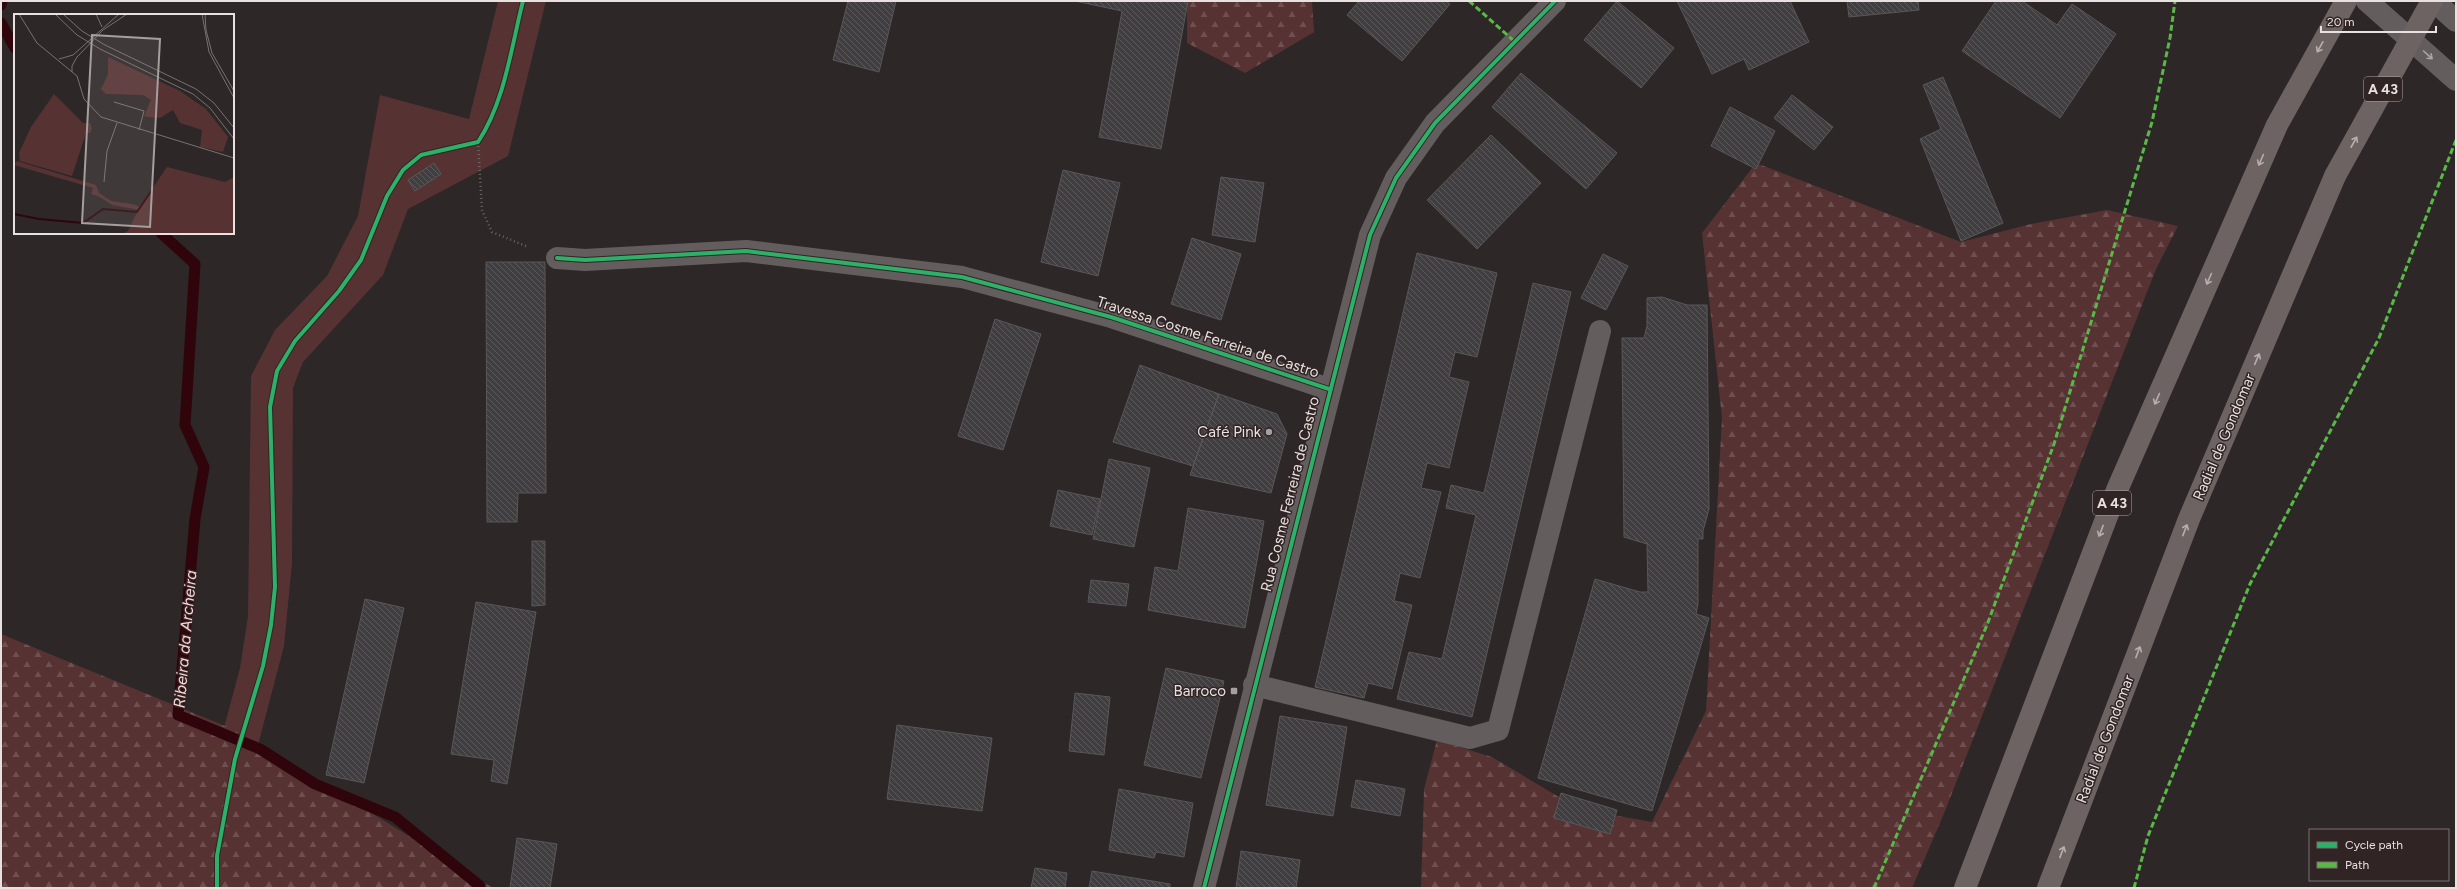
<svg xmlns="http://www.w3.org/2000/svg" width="2457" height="889" viewBox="0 0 2457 889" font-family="Figtree,sans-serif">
  <defs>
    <pattern id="forest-firs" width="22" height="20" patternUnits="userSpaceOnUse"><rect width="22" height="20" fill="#573233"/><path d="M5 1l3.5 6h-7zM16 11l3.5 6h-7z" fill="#6f4f50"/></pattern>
    <pattern id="building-back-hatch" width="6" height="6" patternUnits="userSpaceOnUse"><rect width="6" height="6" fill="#403e40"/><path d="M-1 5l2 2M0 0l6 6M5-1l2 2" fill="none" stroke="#5c5a5b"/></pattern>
  </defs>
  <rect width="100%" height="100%" fill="#2d2727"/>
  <path fill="#573233" d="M 498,1 L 546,1 L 508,156 L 408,209 L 383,275 L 303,362 L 293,388 L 292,563 L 284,646 L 245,795 L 197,888 L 200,817 L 240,668 L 248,616 L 251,376 L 275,330 L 327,276 L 358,216 L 380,95 L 469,119 Z"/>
  <path fill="url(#forest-firs)" d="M 1187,1 L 1312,1 L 1314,32 L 1245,73 L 1187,43 Z
    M 1756,163 L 1961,242 L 2031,224 L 2107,210 L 2178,226 L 2156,269 L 1945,811 L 1912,888 L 1421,888 L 1424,789 L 1437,740 L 1492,757 L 1579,809 L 1652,822 L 1706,711 L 1722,418 L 1702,233 Z
    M 1,634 L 242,733 L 493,888 L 1,888 Z"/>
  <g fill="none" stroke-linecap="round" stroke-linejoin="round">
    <path stroke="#2f040a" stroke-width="11" d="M 1,5 L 2,1
      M 1,23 L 15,48
      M 161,233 L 195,264 L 185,425 L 204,467 L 195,519 L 178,715 L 260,749 L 315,784 L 395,817 L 480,886"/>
  </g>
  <path fill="url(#building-back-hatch)" stroke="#585759" d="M 848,1 L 896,1 L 879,72 L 833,60 Z
    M 1075,1 L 1188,1 L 1161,149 L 1099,137 L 1122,11 Z
    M 1359,1 L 1446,1 L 1450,4 L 1402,61 L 1347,15 Z
    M 1617,1 L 1674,48 L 1641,88 L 1584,40 Z
    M 1677,1 L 1790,1 L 1809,42 L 1749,70 L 1744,59 L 1712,74 Z
    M 1847,1 L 1918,1 L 1919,10 L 1849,17 Z
    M 1996,1 L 2022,1 L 2057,25 L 2072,4 L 2116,34 L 2060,118 L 1962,51 Z
    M 1521,73 L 1617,153 L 1586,189 L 1492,107 Z
    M 1943,77 L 2003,223 L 1961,241 L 1920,139 L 1941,129 L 1923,85 Z
    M 1792,95 L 1833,127 L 1814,150 L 1774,118 Z
    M 1730,107 L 1775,131 L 1756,169 L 1711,146 Z
    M 1491,135 L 1541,183 L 1477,249 L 1427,200 Z
    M 434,163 L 441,174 L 415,191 L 408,180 Z
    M 1063,170 L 1120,183 L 1098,276 L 1041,262 Z
    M 1221,177 L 1264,183 L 1255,242 L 1212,235 Z
    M 1192,238 L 1241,254 L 1221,320 L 1171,304 Z
    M 1417,253 L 1497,273 L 1477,357 L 1455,352 L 1449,377 L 1469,382 L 1449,468 L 1427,463 L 1421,488 L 1441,492 L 1420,578 L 1400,573 L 1394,601 L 1412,605 L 1392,689 L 1368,683 L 1364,698 L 1315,687 Z
    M 1603,254 L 1628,266 L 1606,310 L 1581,298 Z
    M 486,262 L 545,262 L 546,493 L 518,493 L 517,522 L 487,522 Z
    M 1533,283 L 1571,292 L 1472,717 L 1397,699 L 1409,652 L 1442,659 L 1476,515 L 1446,508 L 1451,485 L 1484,493 Z
    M 1662,297 L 1687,305 L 1707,305 L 1709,509 L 1703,531 L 1703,539 L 1698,539 L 1698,604 L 1696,614 L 1709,618 L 1652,811 L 1538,778 L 1595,579 L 1640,592 L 1648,592 L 1647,544 L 1624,537 L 1622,338 L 1644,338 L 1647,326 L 1647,298 Z
    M 995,319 L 1041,334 L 1003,450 L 958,436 Z
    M 1140,365 L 1219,394 L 1193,466 L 1113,442 Z
    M 1219,394 L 1277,414 L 1287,434 L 1271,493 L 1190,475 Z
    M 1109,459 L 1150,468 L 1134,547 L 1093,539 Z
    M 1058,490 L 1100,499 L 1092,535 L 1050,526 Z
    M 1188,508 L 1264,521 L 1245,628 L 1148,610 L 1155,567 L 1178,571 Z
    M 532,541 L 545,541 L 545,605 L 532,606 Z
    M 1091,580 L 1129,584 L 1126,606 L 1088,602 Z
    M 365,599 L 404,608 L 364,783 L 326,775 Z
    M 476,602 L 536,612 L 507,784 L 491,781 L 494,760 L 451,754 Z
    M 1166,668 L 1224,681 L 1201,778 L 1144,765 Z
    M 1075,693 L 1110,697 L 1104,755 L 1069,751 Z
    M 1280,716 L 1347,727 L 1333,816 L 1266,805 Z
    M 897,725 L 992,738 L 982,811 L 887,799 Z
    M 1356,780 L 1405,789 L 1400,816 L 1351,807 Z
    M 1119,789 L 1193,803 L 1184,857 L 1156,852 L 1154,858 L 1109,850 Z
    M 1561,793 L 1617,810 L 1610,834 L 1554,818 Z
    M 517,838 L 557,844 L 550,888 L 510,888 Z
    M 1241,851 L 1300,860 L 1296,888 L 1236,888 Z
    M 1035,868 L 1067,873 L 1065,888 L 1031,888 Z
    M 1092,871 L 1170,884 L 1170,888 L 1089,888 Z"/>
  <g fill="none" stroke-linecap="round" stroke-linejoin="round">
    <path stroke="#6b6464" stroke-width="2.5" stroke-dasharray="1 3" stroke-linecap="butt" d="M 478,142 L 482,210 L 492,232 L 528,247"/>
    <path stroke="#645d5d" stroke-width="22" d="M 2367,1 L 2456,80
      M 2434,1 L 2456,21
      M 557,258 L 585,260 L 746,251 L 962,277 L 1111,317 L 1329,389
      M 1254,685 L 1470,738 L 1498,730 L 1600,331
      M 1204,888 L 1370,235 L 1396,178 L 1435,123 L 1555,1"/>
    <path stroke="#6d6363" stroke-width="22" d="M 1965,888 L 2117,490 L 2277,125 L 2346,1
      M 2048,888 L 2189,519 L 2335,176"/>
    <path stroke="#6d6363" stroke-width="22" d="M 2335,176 L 2432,1"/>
    <path stroke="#58b947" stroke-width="3" stroke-dasharray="6 3" stroke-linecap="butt" d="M 1469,1 L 1514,41
      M 1874,888 L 1987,625 L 2054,444 L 2152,122 L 2170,38 L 2175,1
      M 2134,888 L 2148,836 L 2250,584 L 2379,338 L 2456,140"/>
    <g stroke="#302424" stroke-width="6">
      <path id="cycleway" d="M 557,258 L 585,260 L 746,251 L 962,277 L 1111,317 L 1329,389
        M 217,888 L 217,856 L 235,759 L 263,666 L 271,625 L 275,587 L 270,407 L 277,371 L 295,341 L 339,291 L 361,260 L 387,196 L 403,170 L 421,155 L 478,142 C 505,101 511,48 523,1
        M 1204,888 L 1370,235 L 1396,178 L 1435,123 L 1555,1"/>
    </g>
    <use href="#cycleway" stroke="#2db169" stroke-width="4"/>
  </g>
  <defs><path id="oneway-shaft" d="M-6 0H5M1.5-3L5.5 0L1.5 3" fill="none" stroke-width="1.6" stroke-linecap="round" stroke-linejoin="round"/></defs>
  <g stroke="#b7aeae">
    <use href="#oneway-shaft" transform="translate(2320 47) rotate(119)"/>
    <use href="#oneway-shaft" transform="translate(2354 142) rotate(-61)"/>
    <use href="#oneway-shaft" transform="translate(2261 160) rotate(114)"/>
    <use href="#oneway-shaft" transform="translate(2209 279) rotate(114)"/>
    <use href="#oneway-shaft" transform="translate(2257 359) rotate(-67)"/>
    <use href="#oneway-shaft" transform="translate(2157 399) rotate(114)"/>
    <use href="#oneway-shaft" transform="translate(2185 530) rotate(-69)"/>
    <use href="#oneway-shaft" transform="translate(2101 531) rotate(111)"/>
    <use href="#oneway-shaft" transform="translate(2138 652) rotate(-69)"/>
    <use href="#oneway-shaft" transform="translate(2062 852) rotate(-69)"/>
  </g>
  <use stroke="#ada5a5" href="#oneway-shaft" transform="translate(2428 55) rotate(42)"/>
  <g fill="#a79f9f" stroke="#302424" stroke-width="1.5">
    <circle cx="1269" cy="432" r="4"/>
    <rect x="1230" y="687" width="8" height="8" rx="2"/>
  </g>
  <g text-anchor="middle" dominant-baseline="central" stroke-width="3" stroke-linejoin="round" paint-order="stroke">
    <g fill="#302424" stroke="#b2a8a8" stroke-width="1">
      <rect x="2364" y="77" width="38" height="24" rx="3"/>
      <rect x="2093" y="491" width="38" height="24" rx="3"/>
    </g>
    <g font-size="14" font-weight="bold" fill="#e9e0e0">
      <text x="2383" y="89">A 43</text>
      <text x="2112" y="503">A 43</text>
    </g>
    <g font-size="15" fill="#e9e0e0" stroke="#302424">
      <text transform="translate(1208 337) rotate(18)">Travessa Cosme Ferreira de Castro</text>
      <text transform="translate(2224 437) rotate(-67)">Radial de Gondomar</text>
      <text transform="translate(1290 494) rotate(-76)">Rua Cosme Ferreira de Castro</text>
      <text transform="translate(2105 739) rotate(-69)">Radial de Gondomar</text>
    </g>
    <g font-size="15" fill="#e9e0e0" stroke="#302424" text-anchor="end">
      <text x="1261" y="432">Café Pink</text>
      <text x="1226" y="691">Barroco</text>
    </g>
    <g font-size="16" font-style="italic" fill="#fcd6d6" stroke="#302424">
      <text transform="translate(185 639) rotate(-85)">Ribeira da Archeira</text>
    </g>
  </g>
  <g transform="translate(14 14)">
    <rect width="220" height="220" fill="#2d2727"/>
    <path d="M 3,147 L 82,171 L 85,179 L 97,187 L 118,190 L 130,194 L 131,197 L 98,191 L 86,183 L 77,180 L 79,174 L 0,151 Z" fill="#573233"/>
    <path d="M 94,43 L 166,77 L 192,95 L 214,123 L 209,138 L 186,133 L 188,116 L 166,109 L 159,96 L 146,104 L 134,103 L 130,102 L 137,86 L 129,81 L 92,80 L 87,75 L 94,60 ZM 40,80 L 69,109 L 76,109 L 78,114 L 76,119 L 72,119 L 58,162 L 6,147 L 5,139 L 17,113 ZM 153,153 L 211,168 L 220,163 L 220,220 L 108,220 L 114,217 L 125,194 Z" fill="#573233"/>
    <path fill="none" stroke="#2f040a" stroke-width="2" d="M 0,200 L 25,205 L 69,209 L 89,195 L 123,198 L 138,176"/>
    <path fill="none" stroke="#787171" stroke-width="1" d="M 5,0 L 23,29 L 63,62 L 70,85 L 87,103 L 220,144M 41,0 L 63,21 L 86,35 L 179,80 L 196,94 L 220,125M 49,0 L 68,17 L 91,31 L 182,75 L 200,89 L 220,114M 82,0 L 88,13M 188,0 L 195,38 L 220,84M 191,0 L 192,16 L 198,39 L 220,77M 45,45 L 59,41 L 105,0M 58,58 L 58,52 L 63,43 L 89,16 L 113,0M 100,88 L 130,97 L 125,116M 90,168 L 93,137 L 103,109"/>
    <path fill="#a79f9f" fill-opacity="0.15" stroke="#a79f9f" stroke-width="2" d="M 78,21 L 146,25 L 136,213 L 68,209 Z"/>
    <rect width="220" height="220" fill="none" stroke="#e9e0e0" stroke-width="2"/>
  </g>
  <rect width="2457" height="889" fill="none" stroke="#e9e0e0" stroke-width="4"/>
  <rect x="2309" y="829" width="140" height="52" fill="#302424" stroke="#7a6f6f"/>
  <rect x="2317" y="842" width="20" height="6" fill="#2db169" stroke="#7a6f6f"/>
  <text x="2345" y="849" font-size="12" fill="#e9e0e0">Cycle path</text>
  <rect x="2317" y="862" width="20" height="6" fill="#58b947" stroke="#7a6f6f"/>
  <text x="2345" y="869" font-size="12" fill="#e9e0e0">Path</text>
  <path d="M2321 26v6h115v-6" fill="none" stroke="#e9e0e0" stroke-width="2"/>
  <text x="2327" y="26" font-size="12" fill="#e9e0e0" stroke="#302424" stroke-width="3" paint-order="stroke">20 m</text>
</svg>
